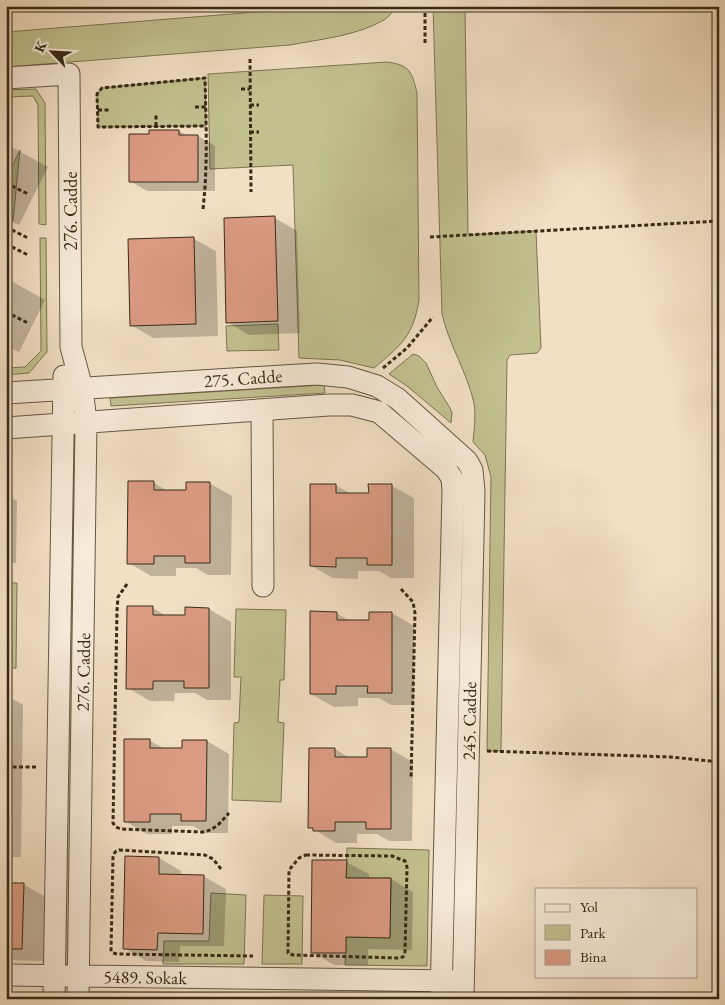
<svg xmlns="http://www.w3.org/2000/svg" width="725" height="1005" viewBox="0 0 725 1005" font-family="'EB Garamond',serif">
  <rect width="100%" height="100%" fill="#f2dfc4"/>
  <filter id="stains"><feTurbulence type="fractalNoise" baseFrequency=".004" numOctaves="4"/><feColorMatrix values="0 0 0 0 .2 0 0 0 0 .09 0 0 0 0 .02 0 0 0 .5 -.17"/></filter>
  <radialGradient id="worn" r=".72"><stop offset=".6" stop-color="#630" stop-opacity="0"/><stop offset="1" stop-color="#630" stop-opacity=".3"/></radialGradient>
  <path fill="#c2c08f" stroke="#7d7552" d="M 332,6 L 397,6 C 393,11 389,17 384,20 C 356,36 321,39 290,45 L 6,67 L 6,32 Z
    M 433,6 L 465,6 L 468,235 L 536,231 L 541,348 L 537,353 L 510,355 L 507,360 L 501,751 L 487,751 L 491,477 L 485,455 L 473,442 C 474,429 476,416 474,403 C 467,372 449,345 442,314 Z
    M 387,62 C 410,65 412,72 417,93 L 419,300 C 413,337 401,345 374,368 L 340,360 L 299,358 L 293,165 L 210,169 L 208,74 Z
    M 205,78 L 206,126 L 98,127 L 97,94 L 102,88 Z
    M 36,89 L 45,103 L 46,225 L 39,224 L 38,105 L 33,96 L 6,97 L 6,90 Z
    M 20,150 L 13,221 L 6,218 L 6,179 Z
    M 40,238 L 46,238 L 47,352 L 29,373 L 6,375 L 6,368 L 25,367 L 41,351 Z
    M 278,324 L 279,350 L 227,351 L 226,326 Z
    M 413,354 L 419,356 L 426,363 L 437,387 L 450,408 L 452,413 L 451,423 L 407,386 L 389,374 Z
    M 324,385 L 325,393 L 111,406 L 110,398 Z
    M 71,453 L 76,453 L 69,965 L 64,965 Z
    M 6,583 L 17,583 L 16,668 L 6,668 Z
    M 236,609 L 286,610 L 284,680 L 280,680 L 278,722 L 284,723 L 281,802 L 232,800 L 234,723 L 239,722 L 241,677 L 234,677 Z
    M 347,848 L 429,850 L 427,966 L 345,965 L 346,937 L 390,937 L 391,878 L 346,878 Z
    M 211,893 L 246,895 L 244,964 L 163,964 L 164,941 L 209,941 Z
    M 264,895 L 303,896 L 302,964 L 262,964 Z
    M 91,992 L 267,993 L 266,999 L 91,999 Z"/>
  <path fill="#0003" d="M 179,131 L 188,136 L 198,136 L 215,146 L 215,191 L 147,191 L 130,181 L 150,136 Z
    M 6,144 L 48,167 L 19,225 L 6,219 Z
    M 275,218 L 297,231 L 300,333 L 249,335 L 227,322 L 225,219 Z
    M 194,239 L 216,251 L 218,336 L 153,338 L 131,325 Z
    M 6,278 L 45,300 L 19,352 L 6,346 Z
    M 154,483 L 169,492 L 188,492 L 209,483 L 232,496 L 231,575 L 208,575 L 196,568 L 176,568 L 176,576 L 151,576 L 129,563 Z
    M 336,485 L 351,494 L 370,494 L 392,486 L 414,498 L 414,578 L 391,578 L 379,571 L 358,571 L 358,579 L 333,578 L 311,566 Z
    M 6,495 L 17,501 L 16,563 L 6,563 Z
    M 153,608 L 168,617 L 187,617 L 209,609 L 231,622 L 231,700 L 207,700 L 195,693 L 175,693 L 174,701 L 150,701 L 128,688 Z
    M 336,613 L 352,622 L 370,622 L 392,613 L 414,626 L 414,705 L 391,705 L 379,698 L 358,698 L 358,706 L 334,707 L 311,694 Z
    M 6,695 L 23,705 L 21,857 L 6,857 Z
    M 150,741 L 165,749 L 184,749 L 207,741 L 229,754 L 228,833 L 205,833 L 193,826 L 172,826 L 172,834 L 147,834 L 125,821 Z
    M 335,749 L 350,758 L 369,758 L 390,749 L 413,762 L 412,841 L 389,841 L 377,834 L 357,834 L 357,843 L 336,843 L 310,827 Z
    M 159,858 L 181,871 L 181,876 L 203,876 L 226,889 L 224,946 L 180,946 L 179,962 L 146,961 L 124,948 Z
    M 346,862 L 369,874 L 369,879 L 391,879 L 413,892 L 412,950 L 368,949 L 368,965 L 334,965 L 312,952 Z
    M 6,884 L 24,885 L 46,897 L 44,961 L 6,960 Z"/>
  <path fill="#db9b82" stroke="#382a16" d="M 149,130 L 179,130 L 179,135 L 198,135 L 198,182 L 129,182 L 129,134 L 149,134 Z
    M 275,216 L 278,321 L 226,323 L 224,218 Z
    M 194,237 L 196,324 L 130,326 L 128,239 Z
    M 128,481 L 154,481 L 154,490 L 186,490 L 186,482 L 210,482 L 210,563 L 185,563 L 185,556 L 154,556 L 154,564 L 127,564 Z
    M 310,484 L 336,484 L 336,493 L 369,493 L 368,484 L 392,484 L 392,565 L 367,565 L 367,558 L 336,558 L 336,567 L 310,566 Z
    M 127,606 L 153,606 L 153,615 L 185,615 L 185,607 L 209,608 L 209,688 L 184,688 L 184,681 L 153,681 L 153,689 L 126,689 Z
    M 310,611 L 337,612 L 337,620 L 369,620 L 369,612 L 392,612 L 392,693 L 367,693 L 368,686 L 336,686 L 336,694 L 310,694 Z
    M 124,739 L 150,739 L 150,748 L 182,748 L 182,740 L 207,740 L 206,821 L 181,821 L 181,814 L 150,814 L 150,822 L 124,822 Z
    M 309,748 L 335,748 L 335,757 L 367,757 L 367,748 L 391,748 L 391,829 L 366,829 L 366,822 L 335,822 L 335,831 L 313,831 L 313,828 L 308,828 Z
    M 125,856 L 159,857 L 159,874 L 204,875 L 203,934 L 158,933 L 157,950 L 123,949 Z
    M 312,860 L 347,860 L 346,878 L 391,878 L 390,938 L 346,937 L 346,953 L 311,953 Z
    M 6,883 L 24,883 L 22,949 L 6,949 Z"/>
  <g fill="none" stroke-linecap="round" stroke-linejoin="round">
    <g stroke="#665742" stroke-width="23">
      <path id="minor" d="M 6,78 L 69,74 L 71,347 L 82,388 L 86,422 L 78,999
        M 6,393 L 299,375 L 317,374 L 348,377 L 377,386 L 398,399 L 467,461 L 472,470 L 474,491 L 463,999
        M 262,410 L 263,586
        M 6,428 L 329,405 L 352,405 L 379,412 L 446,469 L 452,478 L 453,491 L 441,999
        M 6,975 L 456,981
        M 54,999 L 64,376"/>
    </g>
    <path stroke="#382a16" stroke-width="3" stroke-dasharray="4 2.5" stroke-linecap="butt" d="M 425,43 L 425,6
      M 250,59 L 251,192
      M 241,89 L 250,89
      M 250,105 L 259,105
      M 195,107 L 206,107
      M 98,110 L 111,110
      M 156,126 L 156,114
      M 250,132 L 259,132
      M 6,183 L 28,194
      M 203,209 C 208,165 206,122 205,78 L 102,88 L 97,94 L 98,127 L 206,126
      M 6,227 L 28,238
      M 430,237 L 719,221
      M 6,244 L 28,255
      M 6,312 L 28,323
      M 383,368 L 407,348 L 433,317
      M 127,584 L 118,597 L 117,611 L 113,823 L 116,827 L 121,829 L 203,832 C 215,830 221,822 229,813
      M 401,589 L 413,602 L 415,613 L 411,779
      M 487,751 L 671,757 L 719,762
      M 6,767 L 38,767
      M 306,855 L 392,856 L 405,861 L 407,867 L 405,952 L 403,957 L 398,958 L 293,955 L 288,953 L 289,870 L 299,858 Z
      M 221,869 L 213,859 L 205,855 L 119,850 L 115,852 L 113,857 L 111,950 L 113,953 L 117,954 L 253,956"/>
    <use href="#minor" stroke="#f7ead9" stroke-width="21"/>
  </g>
  <g text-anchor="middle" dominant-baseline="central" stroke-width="4" stroke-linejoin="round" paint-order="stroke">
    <g font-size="18" fill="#382a16" stroke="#f7ead9">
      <text transform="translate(70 211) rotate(-90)">276. Cadde</text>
      <text transform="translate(243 378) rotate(-4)">275. Cadde</text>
      <text transform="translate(83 672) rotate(-89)">276. Cadde</text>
      <text transform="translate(469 721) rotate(-89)">245. Cadde</text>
      <text transform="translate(145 977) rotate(1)">5489. Sokak</text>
    </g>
  </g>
  <rect width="725" height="1005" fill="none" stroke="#f2dfc4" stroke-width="25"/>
  <rect x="8" y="8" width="710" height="990" fill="none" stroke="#382a16" stroke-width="2.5"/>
  <rect x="12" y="12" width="700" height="980" fill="none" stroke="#382a16"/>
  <rect x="535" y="888" width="162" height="90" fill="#f7ead9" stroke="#ab9d8b"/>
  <rect x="545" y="904" width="25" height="8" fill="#f7ead9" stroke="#ab9d8b"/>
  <text x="580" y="912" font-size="15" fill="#382a16">Yol</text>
  <rect x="545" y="925" width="25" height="15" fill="#c2c08f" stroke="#ab9d8b"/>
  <text x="580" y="938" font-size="15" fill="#382a16">Park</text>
  <rect x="545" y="950" width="25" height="15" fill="#db9b82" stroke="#ab9d8b"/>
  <text x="580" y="962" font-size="15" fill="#382a16">Bina</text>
  <g transform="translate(52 52) rotate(295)" stroke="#f7ead9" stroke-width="4" paint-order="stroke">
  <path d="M0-4L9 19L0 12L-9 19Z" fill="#382a16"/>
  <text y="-8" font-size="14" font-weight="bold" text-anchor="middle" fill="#382a16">K</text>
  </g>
  <rect width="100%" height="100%" filter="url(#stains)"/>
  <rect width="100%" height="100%" fill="url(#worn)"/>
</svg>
